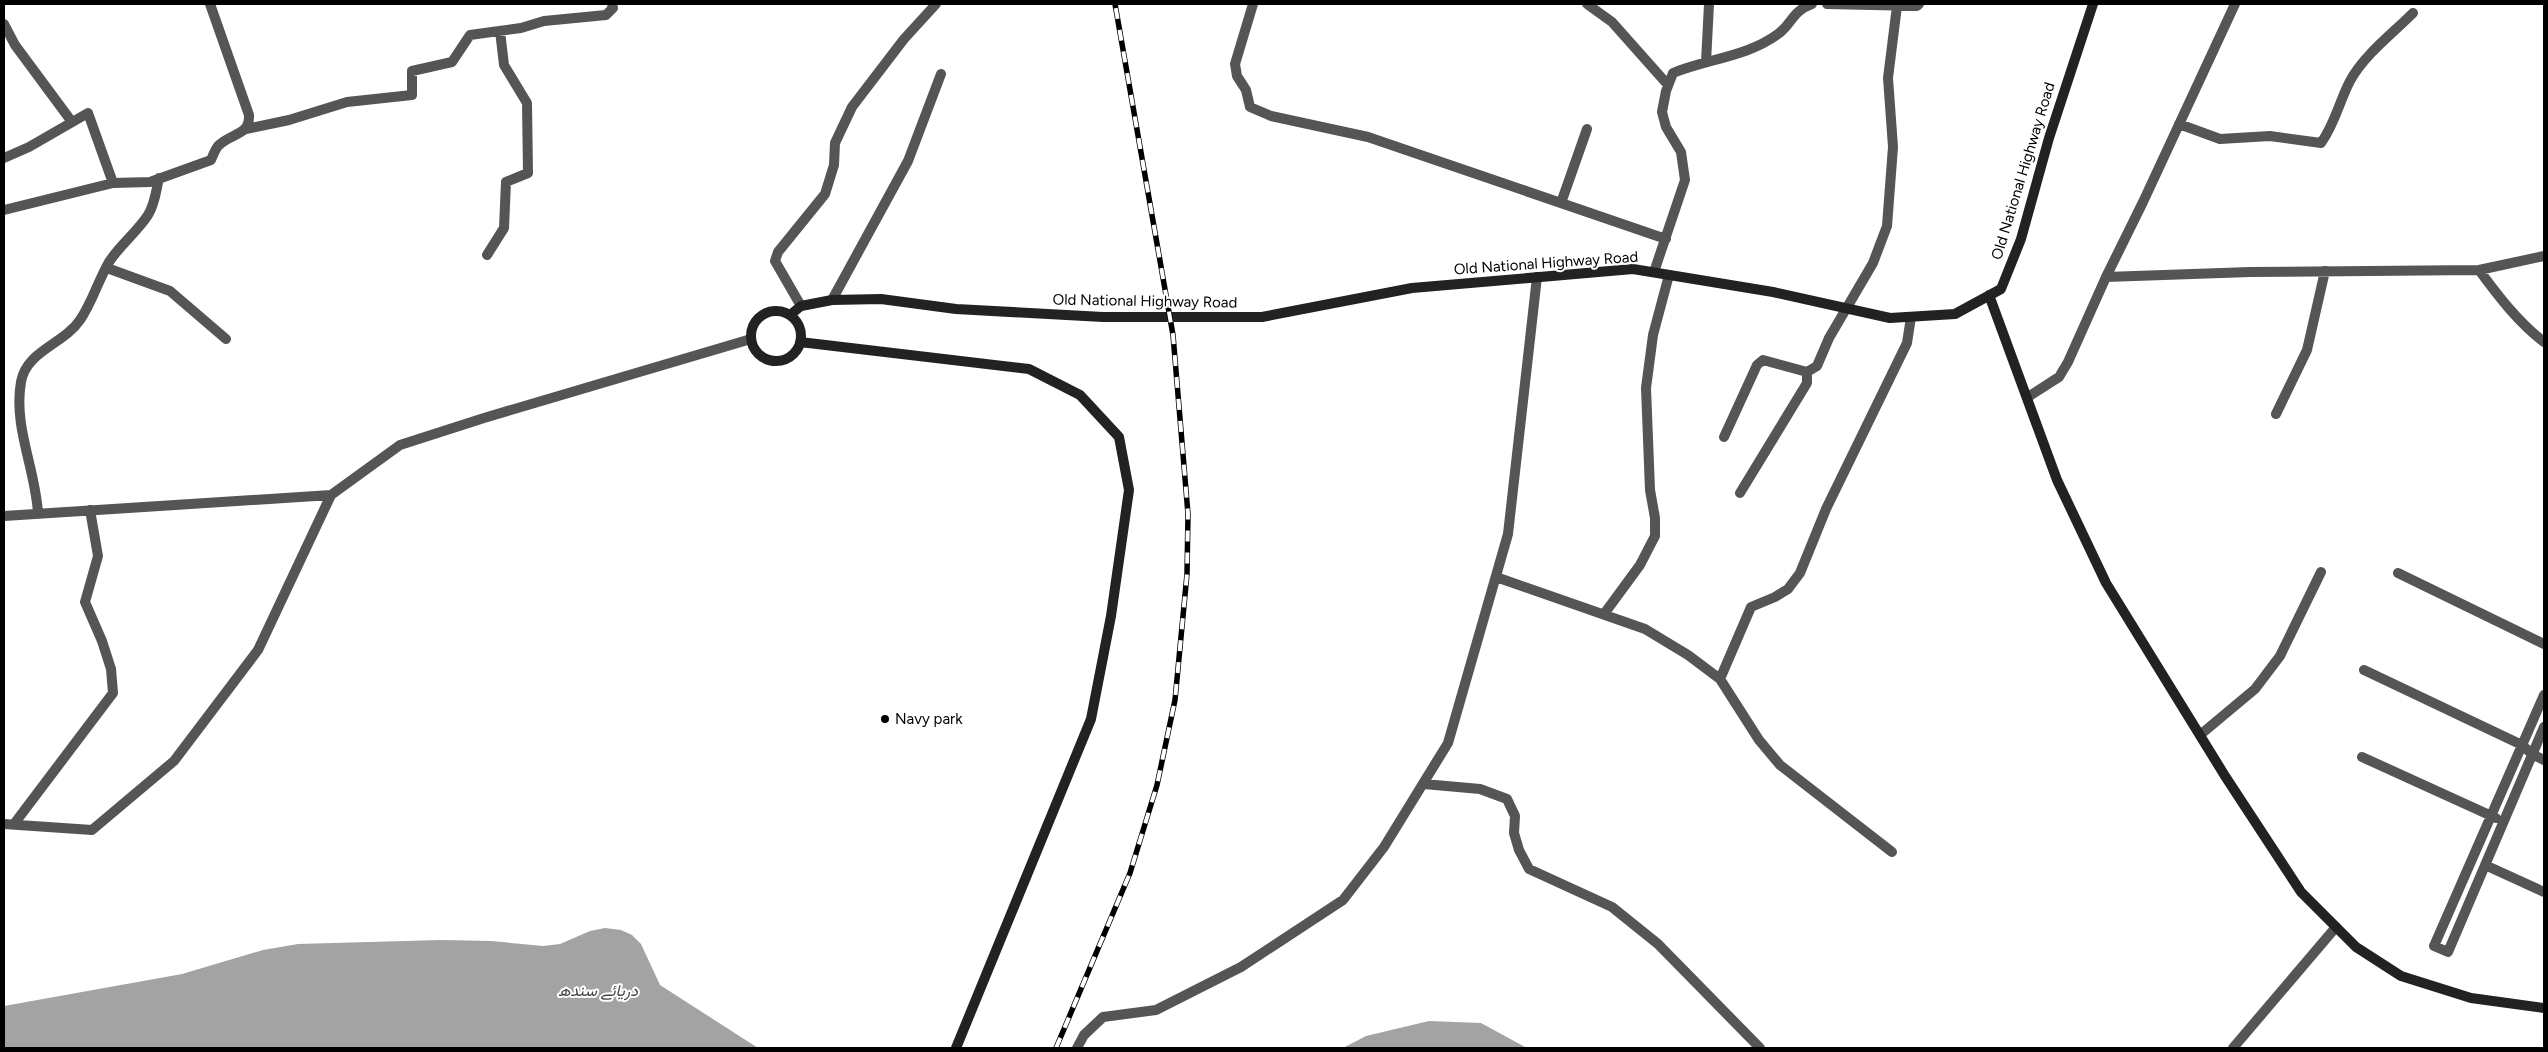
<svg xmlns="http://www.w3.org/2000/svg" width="2548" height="1052" viewBox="0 0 2548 1052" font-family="Figtree,Vazirmatn,sans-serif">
  <rect width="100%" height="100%" fill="#fff"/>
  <path fill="#a3a3a3" d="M 605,928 L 621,930 L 632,935 L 641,944 L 660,985 L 758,1048 L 4,1048 L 4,1006 L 182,974 L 263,950 L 298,944 L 441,940 L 491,941 L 543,946 L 560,944 L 590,931 Z
    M 1429,1021 L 1481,1023 L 1527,1048 L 1343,1048 L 1366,1036 Z"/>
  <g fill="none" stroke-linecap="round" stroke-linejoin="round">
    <path stroke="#555" stroke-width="10" d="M 1253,4 L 1235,64 L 1237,76 L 1246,90 L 1250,107 L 1271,116 L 1368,137 L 1666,239
      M 1587,4 L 1612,22 L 1668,85
      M 1827,4 L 1917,6 L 1919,4
      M 4,24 L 15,45 L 72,122
      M 1706,62 L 1709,4
      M 2179,124 L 2220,139 L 2270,136 L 2321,143 C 2335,124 2339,102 2350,81 C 2364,55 2392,34 2413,13
      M 246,129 L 289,120 L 347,102 L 412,95 L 412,71 L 452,62 L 470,35 L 521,28 L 544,21 L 606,15 L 613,8 L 612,4
      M 4,158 L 29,147 L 88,113 L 113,183
      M 1561,203 L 1587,129
      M 4,210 L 113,183 L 150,182 L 211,160 C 213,155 215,150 218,146 C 230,133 250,136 249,115 L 210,4
      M 487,255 L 504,228 L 506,182 L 528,173 L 527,103 L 504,65 L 500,31
      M 107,268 L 170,291 L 226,339
      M 2479,270 C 2499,297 2518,322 2544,342
      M 1654,272 L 1685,180 L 1681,152 L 1666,127 L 1662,112 L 1666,91 L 1673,73 C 1706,59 1747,57 1778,34 C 1792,24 1792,11 1812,4
      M 2106,277 L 2250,272 L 2479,270 L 2544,256
      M 832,300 L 908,161 L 941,74
      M 801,306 L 775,261 L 778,252 L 825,194 L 834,165 L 835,143 L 852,107 L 904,39 L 936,4
      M 2028,397 L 2059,377 L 2068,362 L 2106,277 L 2143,202 L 2235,4
      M 2276,414 L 2307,350 L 2325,271
      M 1724,437 L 1757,365 L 1763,360 L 1807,372 L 1817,366 L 1829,338 L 1873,263 L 1887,226 L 1893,147 L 1888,78 L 1897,6
      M 1740,493 L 1807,383 L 1807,372
      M 38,514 C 36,470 13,427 21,382 C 26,351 64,344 80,320 C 92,303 98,281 109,262 C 120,245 137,232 148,215 C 155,204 156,191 159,178
      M 4,516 L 331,495
      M 2398,573 L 2544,644
      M 1496,577 L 1645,629 L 1688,655 L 1720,679 L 1759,740 L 1780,765 L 1892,852
      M 1604,614 L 1640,565 L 1655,536 L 1655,518 L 1650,490 L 1646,388 L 1653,335 L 1669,275
      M 2364,670 L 2522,745 L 2532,754 L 2544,760
      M 1720,679 L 1751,607 L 1775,597 L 1788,589 L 1800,573 L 1826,509 L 1907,343 L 1911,317
      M 2544,695 L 2434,946 L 2448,952 L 2544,727
      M 2200,735 L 2255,689 L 2280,656 L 2321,572
      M 2362,757 L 2496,818
      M 1424,784 L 1480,789 L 1507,799 L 1515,816 L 1514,833 L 1519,850 L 1529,869 L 1612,907 L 1658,944 L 1760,1048
      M 4,824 L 92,830 L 174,761 L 258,650 L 331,495 L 400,445 L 484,418 L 751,339
      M 14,824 L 113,693 L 111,669 L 102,641 L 85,602 L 98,556 L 90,510
      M 2485,865 L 2544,892
      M 1077,1048 L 1084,1035 L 1103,1017 L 1156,1010 L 1241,967 L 1343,900 L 1384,847 L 1448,743 L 1508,534 L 1537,277
      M 2233,1048 L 2336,927"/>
    <path stroke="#222" stroke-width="10" d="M 1989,295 L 2057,480 L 2106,583 L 2225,776 L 2301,892 L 2356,947 L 2401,976 L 2471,998 L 2544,1008
      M751 336a25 25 0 1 1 50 0a25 25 0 1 1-50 0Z
      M 790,315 L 801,306 L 832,300 L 881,299 L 956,309 L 1103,317 L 1262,317 L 1412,288 L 1633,269 L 1773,292 L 1890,318 L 1955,314 L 2001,289 L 2021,239 L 2049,138 L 2093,4
      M 800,342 L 1029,369 L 1080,395 L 1119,437 L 1129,490 L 1111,616 L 1091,719 L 956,1048"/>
    <g stroke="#000" stroke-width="5.5">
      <path id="rail" d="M 1056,1048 L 1130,873 L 1157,785 L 1175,700 L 1187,574 L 1188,514 L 1173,335 L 1115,4"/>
    </g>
    <use href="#rail" stroke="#fff" stroke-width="4" stroke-dasharray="11" stroke-linecap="butt"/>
  </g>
  <circle fill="#000" stroke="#fff" stroke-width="2" cx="885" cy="719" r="5"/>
  <g text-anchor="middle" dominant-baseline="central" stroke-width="4" stroke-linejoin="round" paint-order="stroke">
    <g font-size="15" fill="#000" stroke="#fff">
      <text transform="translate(2023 171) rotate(-73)">Old National Highway Road</text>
      <text transform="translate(1546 263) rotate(-4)">Old National Highway Road</text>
      <text transform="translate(1145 301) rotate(1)">Old National Highway Road</text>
    </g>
    <g font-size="15" fill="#000" stroke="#fff" text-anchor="start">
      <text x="895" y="719">Navy park</text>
    </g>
    <g font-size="16" font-style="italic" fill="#444" stroke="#fff">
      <text x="598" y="990">دریائے سندھ</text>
    </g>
  </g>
  <rect width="2548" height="1052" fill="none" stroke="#000000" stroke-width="10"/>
</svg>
